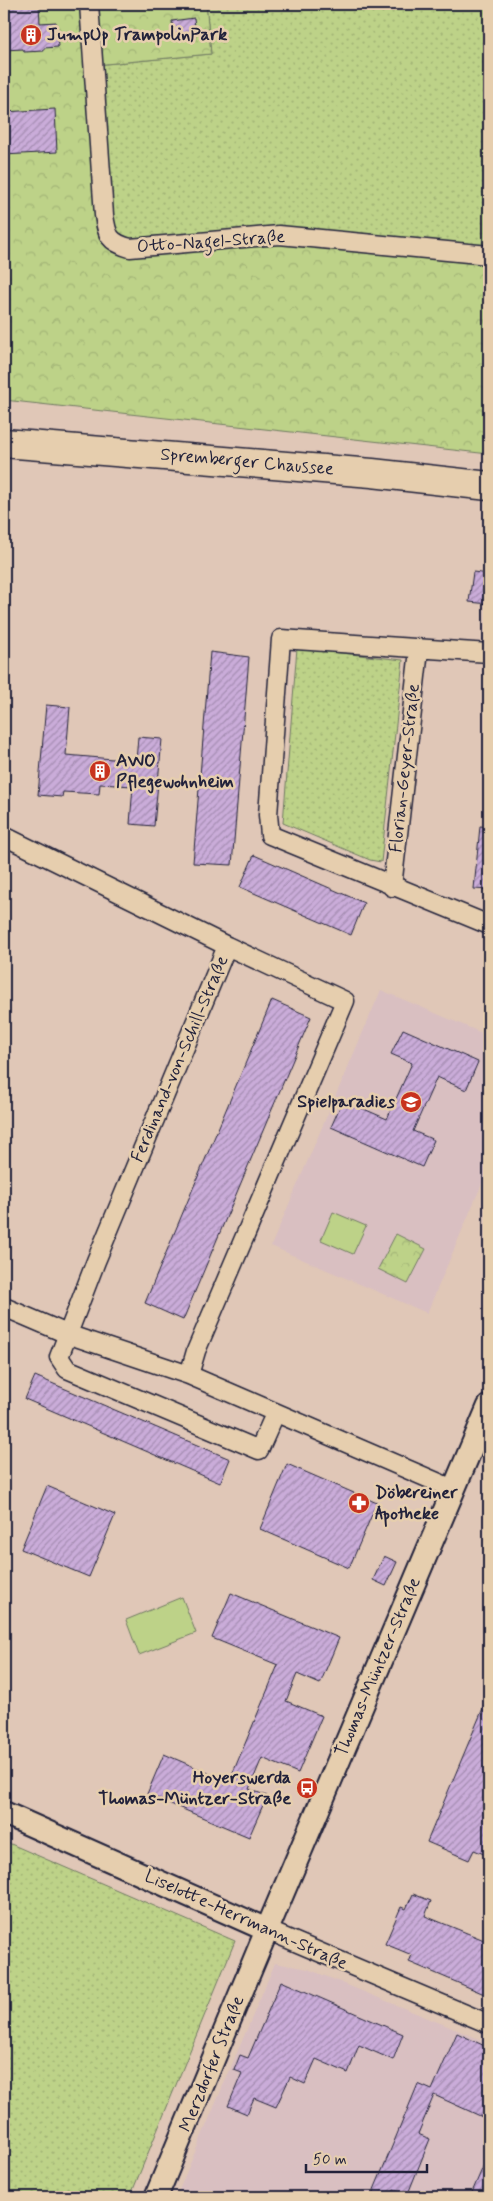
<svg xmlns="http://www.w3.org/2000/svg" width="493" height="2201" viewBox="0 0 493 2201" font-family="Mynerve,sans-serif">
  <defs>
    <pattern id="grass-dots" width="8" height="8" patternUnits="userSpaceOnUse" patternTransform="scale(1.25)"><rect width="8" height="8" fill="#bdd288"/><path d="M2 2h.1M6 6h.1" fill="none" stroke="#a2b476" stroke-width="1.8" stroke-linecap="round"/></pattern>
    <pattern id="park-crowns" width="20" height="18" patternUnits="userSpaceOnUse" patternTransform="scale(1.25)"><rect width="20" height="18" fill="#bdd288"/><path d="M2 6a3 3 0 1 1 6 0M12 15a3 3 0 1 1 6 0" fill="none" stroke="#a2b476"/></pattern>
    <pattern id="building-hatch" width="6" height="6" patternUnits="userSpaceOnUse" patternTransform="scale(1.25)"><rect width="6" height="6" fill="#caacd9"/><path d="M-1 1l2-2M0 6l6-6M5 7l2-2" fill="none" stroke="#a48cb1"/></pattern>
  </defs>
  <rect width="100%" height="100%" fill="#e0c7b7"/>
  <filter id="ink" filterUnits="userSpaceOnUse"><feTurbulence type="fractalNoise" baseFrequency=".02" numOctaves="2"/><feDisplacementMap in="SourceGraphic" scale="10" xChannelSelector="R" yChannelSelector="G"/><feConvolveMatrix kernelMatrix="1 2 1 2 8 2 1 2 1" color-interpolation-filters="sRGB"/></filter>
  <g filter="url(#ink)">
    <path fill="#d9bfc1" d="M 381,990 L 489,1036 L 489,1167 L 427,1313 L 271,1246 Z
      M 275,1963 L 308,1969 L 489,2043 L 489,2197 L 176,2197 Z"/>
    <path fill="url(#grass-dots)" stroke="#707a62" d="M 206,4 L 489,4 L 489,253 L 130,248 L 112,239 L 95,65 L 211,54 Z
      M 297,648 L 403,660 L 381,862 L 370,860 L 283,823 Z
      M 4,1841 L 235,1941 L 130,2197 L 4,2197 Z"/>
    <path fill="url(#park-crowns)" stroke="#707a62" d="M 4,4 L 87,4 L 111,240 L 241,239 L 489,258 L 489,454 L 4,400 Z
      M 91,4 L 206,4 L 211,54 L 95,65 Z
      M 396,1234 L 426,1249 L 408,1284 L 378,1269 Z"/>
    <path fill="#bdd288" stroke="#707a62" d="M 333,1212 L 366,1226 L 353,1254 L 321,1240 Z
      M 182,1597 L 196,1633 L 139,1655 L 126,1620 Z"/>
    <path fill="url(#building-hatch)" stroke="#22223b" d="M 4,4 L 39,4 L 40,23 L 56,22 L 58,47 L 44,48 L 44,51 L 24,52 L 23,49 L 4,50 Z
      M 194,18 L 196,36 L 174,38 L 172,21 Z
      M 55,109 L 57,152 L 4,155 L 4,112 Z
      M 473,572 L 489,574 L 489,604 L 469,602 Z
      M 210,652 L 249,657 L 232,865 L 193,863 Z
      M 46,705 L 70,707 L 66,755 L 136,761 L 138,737 L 162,739 L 154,826 L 130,824 L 133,786 L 100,784 L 99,794 L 63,792 L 62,797 L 38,795 Z
      M 480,826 L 489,827 L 489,890 L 474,889 Z
      M 254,855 L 364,903 L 351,935 L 240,887 Z
      M 272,1000 L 311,1017 L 183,1320 L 145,1303 Z
      M 403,1029 L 478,1062 L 466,1090 L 437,1077 L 413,1131 L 434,1140 L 422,1167 L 331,1127 L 343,1100 L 387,1119 L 412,1063 L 391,1054 Z
      M 35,1376 L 230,1459 L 220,1483 L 25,1399 Z
      M 287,1464 L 377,1503 L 349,1568 L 260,1529 Z
      M 47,1486 L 115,1515 L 89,1577 L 21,1549 Z
      M 384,1556 L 397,1562 L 386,1586 L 373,1580 Z
      M 231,1593 L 339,1638 L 320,1684 L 297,1674 L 286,1701 L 322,1716 L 298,1773 L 262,1758 L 249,1789 L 267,1796 L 249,1837 L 147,1794 L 164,1754 L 229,1782 L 278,1665 L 212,1638 Z
      M 489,1694 L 489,1856 L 474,1850 L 469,1860 L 427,1842 Z
      M 413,1894 L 431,1901 L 425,1916 L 489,1942 L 489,1996 L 409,1962 L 412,1955 L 385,1944 L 401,1907 L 406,1909 Z
      M 281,1981 L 403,2034 L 393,2060 L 359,2045 L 348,2073 L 316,2059 L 305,2084 L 290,2077 L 276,2107 L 254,2098 L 247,2114 L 228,2106 L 242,2073 L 234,2070 L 240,2055 L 248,2058 Z
      M 457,2033 L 489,2048 L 489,2120 L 434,2095 L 418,2134 L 430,2139 L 407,2196 L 394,2190 L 391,2197 L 371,2197 L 418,2084 L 432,2090 Z
      M 489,2153 L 489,2197 L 470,2197 Z"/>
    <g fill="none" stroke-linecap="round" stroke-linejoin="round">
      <g stroke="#22223b" stroke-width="21">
        <path id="minor" d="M 89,4 L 104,215 C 107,236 109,242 130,248 L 279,235 L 489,255
          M 489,653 L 281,639 L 268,815 L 270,835 L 489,925
          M 4,836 L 227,946
          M 392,887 L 419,650
          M 4,1307 L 67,1334 L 189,1375 L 453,1489
          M 189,1375 L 196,1351 L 345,1001 L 227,946 L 96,1261 L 59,1357 L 67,1369 L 259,1450 L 275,1414
          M 267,1930 L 489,2024"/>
      </g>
      <g stroke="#22223b" stroke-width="26">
        <path id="tertiary" d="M 4,1813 L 267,1930
          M 156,2197 L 267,1930 L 489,1406"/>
      </g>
      <g stroke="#22223b" stroke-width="31">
        <path id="primary" d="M 4,443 L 372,473 L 489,486"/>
      </g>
      <use href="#minor" stroke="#e6ceae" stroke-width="18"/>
      <use href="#tertiary" stroke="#e6ceae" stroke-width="22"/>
      <use href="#primary" stroke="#e6ceae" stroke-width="28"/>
    </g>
  </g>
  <defs>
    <g id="building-disc" transform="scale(1.125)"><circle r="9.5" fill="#c8321e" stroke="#e6ceae"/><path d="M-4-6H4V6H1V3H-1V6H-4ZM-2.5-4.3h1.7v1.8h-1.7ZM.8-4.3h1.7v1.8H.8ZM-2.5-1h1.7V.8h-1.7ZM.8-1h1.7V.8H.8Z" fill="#fff"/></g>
    <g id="school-disc" transform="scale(1.125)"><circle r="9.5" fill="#c8321e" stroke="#e6ceae"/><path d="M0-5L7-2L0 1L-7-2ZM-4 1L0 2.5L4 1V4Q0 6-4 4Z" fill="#fff"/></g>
    <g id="pharmacy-disc" transform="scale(1.125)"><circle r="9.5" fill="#c8321e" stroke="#e6ceae"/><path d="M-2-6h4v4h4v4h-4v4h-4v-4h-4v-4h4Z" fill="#fff"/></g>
    <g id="bus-disc" transform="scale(1.125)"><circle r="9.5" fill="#c8321e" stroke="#e6ceae"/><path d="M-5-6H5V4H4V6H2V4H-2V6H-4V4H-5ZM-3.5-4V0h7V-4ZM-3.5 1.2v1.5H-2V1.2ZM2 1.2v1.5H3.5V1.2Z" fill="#fff"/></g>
  </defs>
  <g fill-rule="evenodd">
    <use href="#building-disc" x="31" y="35"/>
    <use href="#building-disc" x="100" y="771"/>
    <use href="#school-disc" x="411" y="1102"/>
    <use href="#pharmacy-disc" x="359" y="1503"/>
    <use href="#bus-disc" x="307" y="1788"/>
  </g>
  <g text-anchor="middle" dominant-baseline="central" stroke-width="5" stroke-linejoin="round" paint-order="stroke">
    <g font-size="18" font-weight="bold" fill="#22223b" stroke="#e6ceae" text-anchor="start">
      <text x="47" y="35">JumpUp TrampolinPark</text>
      <text x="116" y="761">AWO<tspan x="116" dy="21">Pflegewohnheim</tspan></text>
      <text x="395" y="1102" text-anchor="end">Spielparadies</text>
      <text x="375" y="1493">Döbereiner<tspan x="375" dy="21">Apotheke</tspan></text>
      <text x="291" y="1778" text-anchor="end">Hoyerswerda<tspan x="291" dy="21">Thomas-Müntzer-Straße</tspan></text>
    </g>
    <g font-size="18" fill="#22223b" stroke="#e6ceae">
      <text transform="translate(211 242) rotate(-4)">Otto-Nagel-Straße</text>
      <text transform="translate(247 462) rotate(5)">Spremberger Chaussee</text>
      <text transform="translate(405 768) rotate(-84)">Florian-Geyer-Straße</text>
      <text transform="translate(180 1059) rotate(-67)">Ferdinand-von-Schill-Straße</text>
      <text transform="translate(378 1667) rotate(-67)">Thomas-Müntzer-Straße</text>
      <text transform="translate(246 1920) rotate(24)">Liselotte-Herrmann-Straße</text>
      <text transform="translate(212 2064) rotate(-68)">Merzdorfer Straße</text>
    </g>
  </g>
  <rect width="493" height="2201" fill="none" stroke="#e6ceae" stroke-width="20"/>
  <rect x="10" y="10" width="473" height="2181" fill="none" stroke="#22223b" stroke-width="2" filter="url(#ink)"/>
  <path d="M306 2164v8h121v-8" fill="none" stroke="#22223b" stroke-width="2.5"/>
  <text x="313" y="2164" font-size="15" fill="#22223b" stroke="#e6ceae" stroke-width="4" paint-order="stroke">50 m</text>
</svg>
